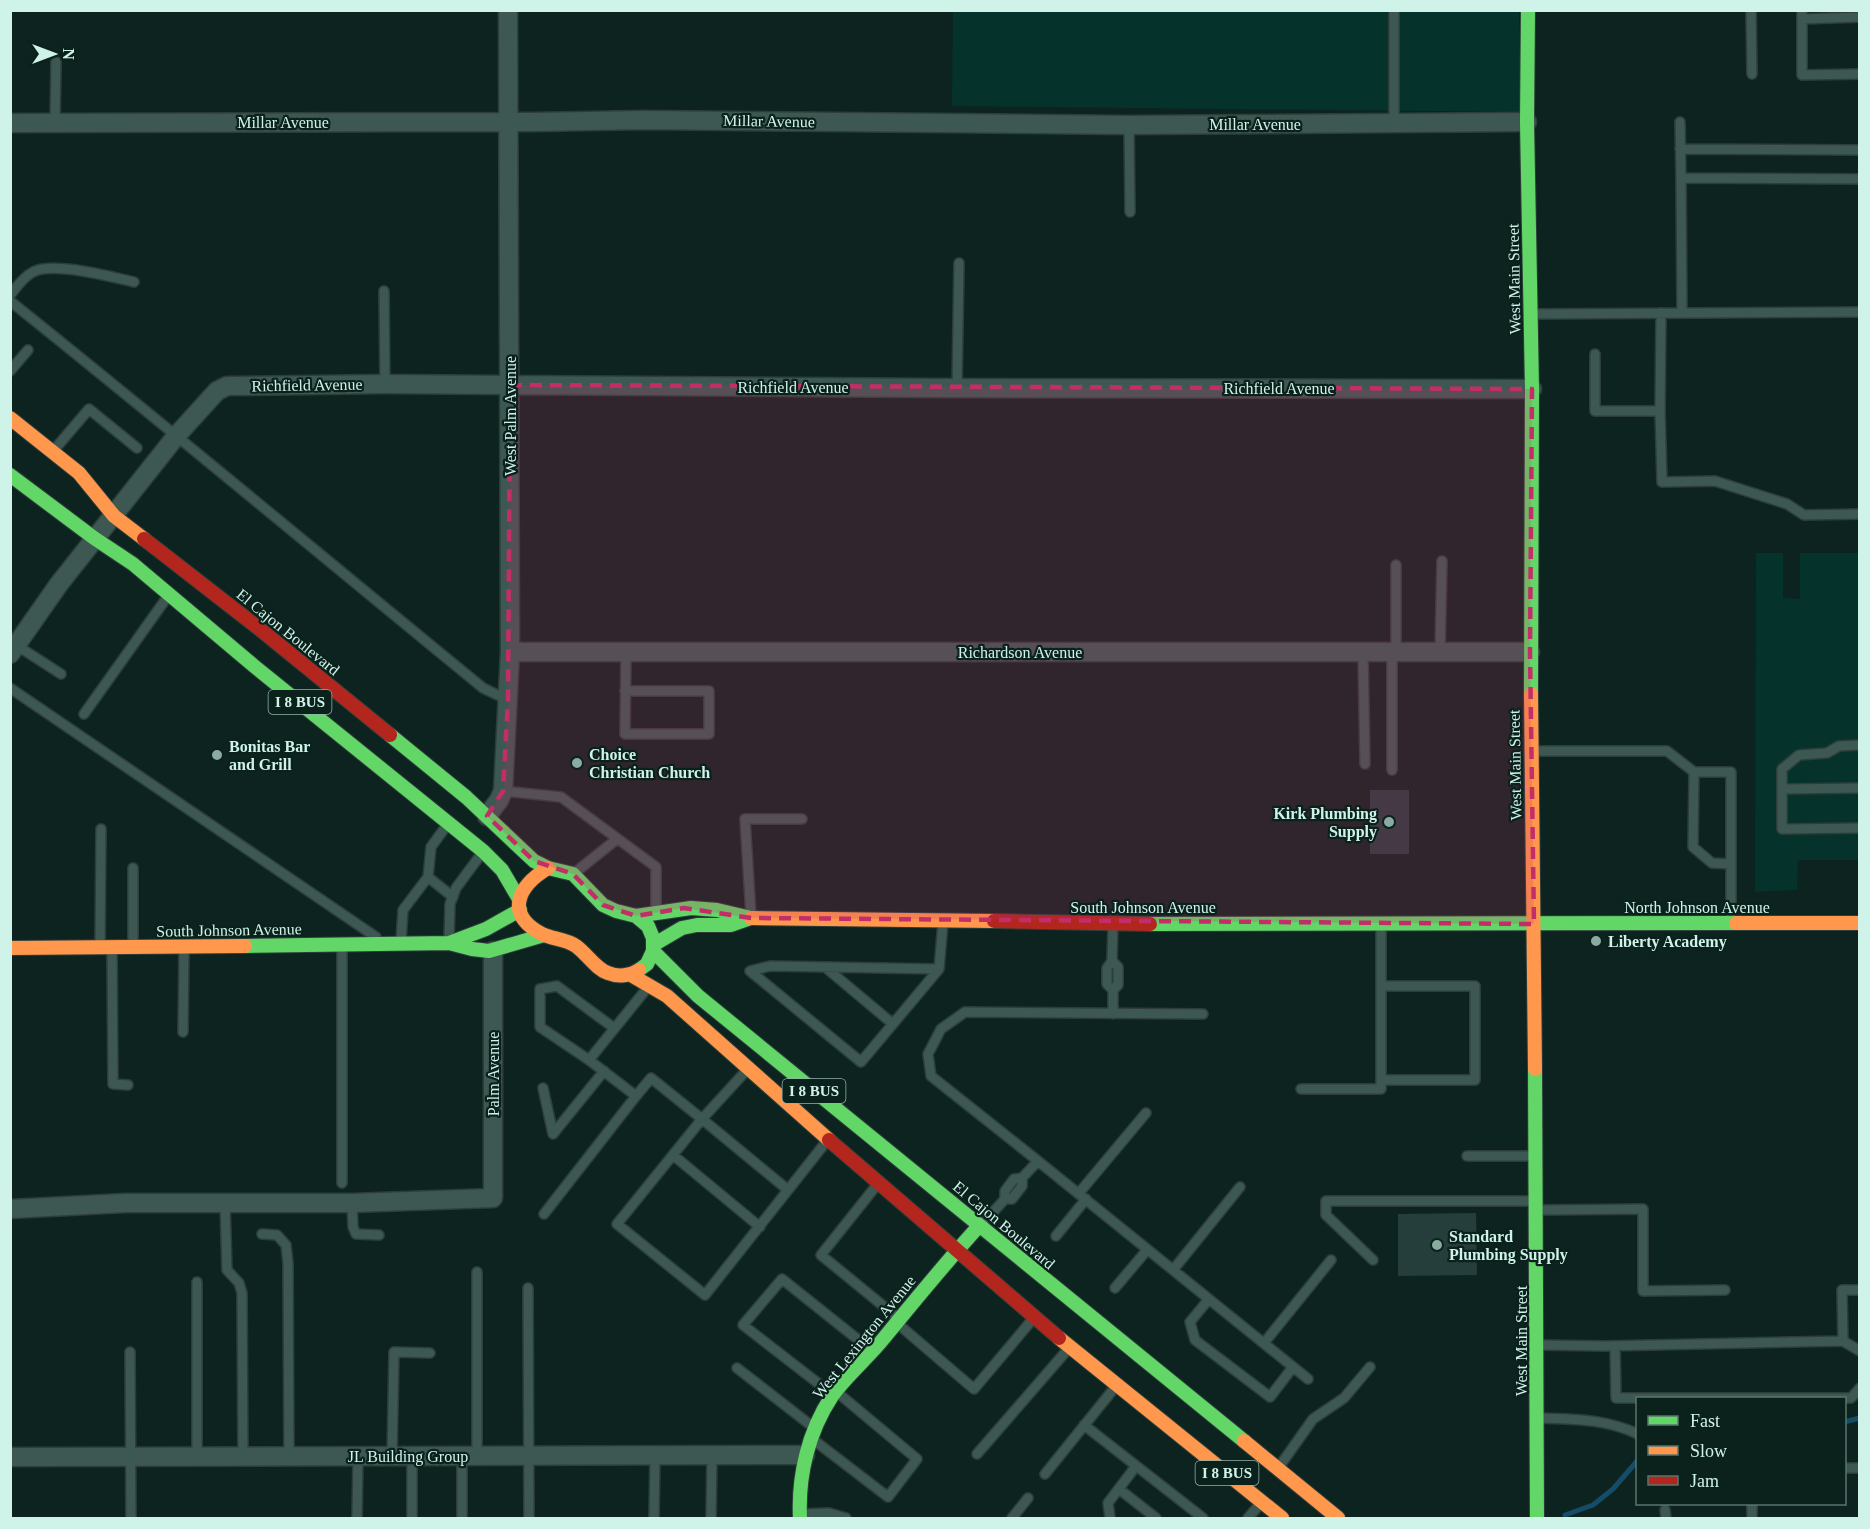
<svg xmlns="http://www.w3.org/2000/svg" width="1870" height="1529" viewBox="0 0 1870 1529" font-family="Georgia,serif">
  <rect width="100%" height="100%" fill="#0d231f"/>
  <path fill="#05332b" d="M 953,11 L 1519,11 L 1520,112 L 952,106 Z
    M 1756,553 L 1783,553 L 1783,598 L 1800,599 L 1800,553 L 1859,553 L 1859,860 L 1798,860 L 1797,890 L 1755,892 Z"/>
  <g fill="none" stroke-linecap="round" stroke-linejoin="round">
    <path stroke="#154d69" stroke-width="5" d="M 1844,1422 L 1860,1418
      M 1565,1515 L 1593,1505 L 1613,1489 L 1638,1460"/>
  </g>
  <path fill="#253d3b" d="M 1370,790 L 1409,790 L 1409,854 L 1370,854 Z
    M 1476,1213 L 1477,1275 L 1398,1276 L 1398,1214 Z"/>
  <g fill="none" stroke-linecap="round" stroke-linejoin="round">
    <g stroke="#2d3e3a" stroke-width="12">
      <path id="lane" d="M 1751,10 L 1752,74
        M 1802,10 L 1802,75 L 1860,74
        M 1802,19 L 1860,17
        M 1680,122 L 1681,178 L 1860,179
        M 55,123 L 56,62
        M 1394,123 L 1394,10
        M 1129,125 L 1130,212
        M 1680,149 L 1860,150
        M 1681,178 L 1682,313
        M 384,291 L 385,384
        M 10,295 C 17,287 23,277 33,272 C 53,261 111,277 134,282
        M 10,301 C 169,428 325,559 483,688 L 508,700
        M 1533,314 L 1860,312
        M 1595,354 L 1595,411 L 1660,411 L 1661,313
        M 10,371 L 28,350
        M 957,388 L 959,263
        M 1660,411 L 1662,482 L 1715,481 L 1787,504 L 1804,515 L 1860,514
        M 54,450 L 89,409 L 137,448
        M 16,645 L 61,674
        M 1363,652 L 1365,764
        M 1392,652 L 1392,770
        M 1396,652 L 1396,565
        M 1440,652 L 1442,561
        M 10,688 L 376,937
        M 625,691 L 709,691 L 709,734 L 625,734 L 626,652
        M 84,714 L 168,596
        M 1860,745 L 1839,746 L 1827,753 L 1799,755 L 1782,769 L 1782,789 L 1860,788
        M 1536,751 L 1667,751 L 1694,772
        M 1782,789 L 1782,829 L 1860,828
        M 503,791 L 561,797 L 656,867 L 656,910
        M 1731,864 L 1712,863 L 1693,847 L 1694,772 L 1731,772 L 1731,921
        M 577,871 L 617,839
        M 428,877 L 453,897
        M 751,916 L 745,819 L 802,819
        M 449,940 L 450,904 L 456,888 L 482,853
        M 401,941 L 403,910 L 428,877 L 431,847 L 447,825
        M 133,946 L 133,868
        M 342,946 L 342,1183
        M 100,947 L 101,829
        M 112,950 L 113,1084 L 128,1085
        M 1112,961 L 1118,967 L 1118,985 L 1113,990 L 1113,1014
        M 825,967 L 893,1024
        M 939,969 L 770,966 L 750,971 L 861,1062 L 939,969 L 943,922
        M 1381,986 L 1475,986 L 1475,1080 L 1381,1080
        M 1113,990 L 1107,984 L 1107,968 L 1112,961 L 1113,924
        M 614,1028 L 557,986 L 540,989 L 540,1027 L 589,1060 L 648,987
        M 183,1032 L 184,951
        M 589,1060 L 636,1096 L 651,1078 L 702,1119 L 746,1071
        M 543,1088 L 553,1134 L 604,1071
        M 1301,1089 L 1381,1089 L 1381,927
        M 673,1155 L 760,1227
        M 1467,1156 L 1534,1156
        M 1038,1161 L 1308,1379
        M 876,1186 L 821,1255 L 898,1318
        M 788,1190 L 702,1119 L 617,1224 L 705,1295 L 826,1142
        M 1079,1193 L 1146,1113
        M 1005,1199 L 1012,1199 L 1022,1186 L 1022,1178
        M 225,1203 L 227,1270 L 239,1283 L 242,1293 L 243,1457
        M 352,1203 L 353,1227 L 356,1234 L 379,1235
        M 1539,1210 L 1643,1209 L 1643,1291 L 1725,1290
        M 544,1214 L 636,1096
        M 983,1223 L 1005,1199 L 1005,1191 L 1014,1179 L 1022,1178 L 1038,1161 L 931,1076 L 928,1054 L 941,1029 L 965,1012 L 1203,1014
        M 262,1234 L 277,1235 L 286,1245 L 288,1263 L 289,1457
        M 1056,1236 L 1086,1199
        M 1373,1260 L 1326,1215 L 1326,1201 L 1534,1201
        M 1173,1270 L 1240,1187
        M 477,1272 L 477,1456
        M 197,1282 L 197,1457
        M 528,1288 L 529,1518
        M 1115,1288 L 1147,1250
        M 1209,1299 L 1190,1322 L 1195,1340 L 1270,1397 L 1293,1367
        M 898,1324 L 974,1389 L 1032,1320
        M 1843,1341 L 1842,1290 L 1860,1290
        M 1264,1343 L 1331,1260
        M 1540,1345 L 1606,1346 L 1843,1341 L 1860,1351
        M 1615,1346 L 1616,1398 L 1851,1398 L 1860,1388
        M 130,1352 L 131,1518
        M 737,1368 L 813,1427
        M 832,1394 L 743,1325 L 782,1279 L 871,1350
        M 1540,1418 C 1575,1419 1606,1419 1638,1434
        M 1084,1425 L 1203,1518
        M 815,1441 L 888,1497 L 917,1459 L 838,1393
        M 977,1454 L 1069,1348
        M 392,1457 L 394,1352 L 430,1353
        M 1279,1467 L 1313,1419 L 1344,1398 L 1370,1367
        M 1844,1468 L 1860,1468
        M 1045,1474 L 1116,1386
        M 1119,1489 L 1156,1518
        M 1665,1510 L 1666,1518
        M 802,1514 L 829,1513 L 846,1518
        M 357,1518 L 358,1457
        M 412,1518 L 412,1456
        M 462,1518 L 462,1456
        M 654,1518 L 655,1456
        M 711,1518 L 712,1456
        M 1012,1518 L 1028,1498
        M 1110,1518 L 1108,1503 L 1136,1466
        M 1248,1518 L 1260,1504
        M 1752,1518 L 1752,1504"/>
    </g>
    <g stroke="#2d3e3a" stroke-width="21">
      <path id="street" d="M 10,123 L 534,122 L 643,120 L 1129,125 L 1527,122
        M 510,652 L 1530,652
        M 10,654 L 59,584 L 177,435 L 217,391 L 227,386 L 385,384 L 939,388 L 1532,389
        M 487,816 L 499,800 L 503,791 L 510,652 L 508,10
        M 10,1209 L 125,1203 L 352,1203 L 493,1198 L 493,951
        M 10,1457 L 805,1455"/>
    </g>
    <g stroke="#2d3e3a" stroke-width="16">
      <path id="fast" d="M 1528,10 L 1527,122 L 1532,389 L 1531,694
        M 10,475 L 94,538 L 133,564 L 254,666 L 483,851 L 502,870 L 519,899
        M 390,735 L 466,797 L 534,861 L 548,868 L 573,874 L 603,905 L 616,911 L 636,916 L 648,926 L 653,938 L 653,951 L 647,964 L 639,970
        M 520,910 L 486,929 L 449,943 L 472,949 L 489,951 L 544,935
        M 636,916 L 691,908 L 717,910 L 751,918 L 731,925 L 697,925 L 682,928 L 653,945
        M 1150,924 L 1736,923
        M 245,946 L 449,943
        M 653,951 L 698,996 L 1244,1441
        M 1535,1069 L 1537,1518
        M 800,1518 C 798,1476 808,1432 832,1396 C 847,1375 868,1358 884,1338 C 915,1300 946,1262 979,1226"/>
    </g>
    <g stroke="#2d3e3a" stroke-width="16">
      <path id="slow" d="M 10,418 L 79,473 L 114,516 L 144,539
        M 1531,694 L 1535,1069
        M 548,868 C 518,886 504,914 542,934 C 552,939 566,939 576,946 C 587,954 596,969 608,973 C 618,977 630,976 639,970
        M 751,918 L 994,921
        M 1736,923 L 1860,923
        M 10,948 L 245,946
        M 631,975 L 667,996 L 829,1140
        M 1059,1338 L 1282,1518
        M 1244,1441 L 1338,1518"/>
    </g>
    <g stroke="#2d3e3a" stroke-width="16">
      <path id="jam" d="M 144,539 L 261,630 L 390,735
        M 994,921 L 1150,924
        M 829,1140 L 1059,1338"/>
    </g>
    <use href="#lane" stroke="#3d5852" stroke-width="9"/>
    <use href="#street" stroke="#3d5852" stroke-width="18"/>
    <use href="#fast" stroke="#63d668" stroke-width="14"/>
    <use href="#slow" stroke="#ff974d" stroke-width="14"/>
    <use href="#jam" stroke="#b3261e" stroke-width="14"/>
  </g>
  <path fill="#c32e69" fill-opacity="0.2" stroke="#c32e69" stroke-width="4.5" stroke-dasharray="12 8" stroke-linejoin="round" d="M 510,385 L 1532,389 L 1530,652 L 1534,924 L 751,918 L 684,908 L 636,916 L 603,905 L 573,874 L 534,861 L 487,816 L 503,791 L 508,700 Z"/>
  <g fill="#8baaa2" stroke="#0a211c" stroke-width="2">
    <circle cx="217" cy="755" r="6"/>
    <circle cx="577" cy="763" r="6"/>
    <circle cx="1389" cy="822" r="6"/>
    <circle cx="1596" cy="941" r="6"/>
    <circle cx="1437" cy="1245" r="6"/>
  </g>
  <g text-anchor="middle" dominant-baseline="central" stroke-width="4.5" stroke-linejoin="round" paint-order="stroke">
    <g fill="#0a211c" stroke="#94b3ac" stroke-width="1.5">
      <rect x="268.5" y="690" width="63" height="24" rx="4.5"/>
      <rect x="782.5" y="1079" width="63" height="24" rx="4.5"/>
      <rect x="1195.5" y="1461" width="63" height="24" rx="4.5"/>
    </g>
    <g font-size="15" font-weight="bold" fill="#cff2e9">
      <text x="300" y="702">I 8 BUS</text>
      <text x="814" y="1091">I 8 BUS</text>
      <text x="1227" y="1473">I 8 BUS</text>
    </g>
    <g font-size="16" fill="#cff2e9" stroke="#0a211c">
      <text transform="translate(769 121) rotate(1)">Millar Avenue</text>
      <text x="283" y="122">Millar Avenue</text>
      <text x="1255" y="124">Millar Avenue</text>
      <text transform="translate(1514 279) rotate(-91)">West Main Street</text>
      <text transform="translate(307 385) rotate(-1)">Richfield Avenue</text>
      <text x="793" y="387">Richfield Avenue</text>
      <text x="1279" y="388">Richfield Avenue</text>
      <text transform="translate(510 416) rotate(-90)">West Palm Avenue</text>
      <text transform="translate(288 632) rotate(39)">El Cajon Boulevard</text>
      <text x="1020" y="652">Richardson Avenue</text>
      <text transform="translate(1515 765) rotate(-91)">West Main Street</text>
      <text x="1143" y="907">South Johnson Avenue</text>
      <text x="1697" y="907">North Johnson Avenue</text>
      <text transform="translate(229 930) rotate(-1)">South Johnson Avenue</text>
      <text transform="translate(493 1074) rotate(-90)">Palm Avenue</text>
      <text transform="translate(1004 1225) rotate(40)">El Cajon Boulevard</text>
      <text transform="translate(864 1337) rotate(-51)">West Lexington Avenue</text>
      <text transform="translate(1521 1341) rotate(-90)">West Main Street</text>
      <text x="408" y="1456">JL Building Group</text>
    </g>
    <g font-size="16" font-weight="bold" fill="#cff2e9" stroke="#0a211c" text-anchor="start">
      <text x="229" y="746">Bonitas Bar<tspan x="229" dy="18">and Grill</tspan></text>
      <text x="589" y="754">Choice<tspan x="589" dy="18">Christian Church</tspan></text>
      <text x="1377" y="813" text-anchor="end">Kirk Plumbing<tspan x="1377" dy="18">Supply</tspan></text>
      <text x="1608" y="941">Liberty Academy</text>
      <text x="1449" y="1236">Standard<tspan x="1449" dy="18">Plumbing Supply</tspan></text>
    </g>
  </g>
  <rect width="1870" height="1529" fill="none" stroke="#cff2e9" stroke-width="24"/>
  <rect x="1636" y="1397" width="210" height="108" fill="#0a211c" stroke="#59756e" stroke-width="1.5"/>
  <rect x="1648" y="1416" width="30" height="9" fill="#63d668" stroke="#59756e" stroke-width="1.5"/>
  <text x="1690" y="1427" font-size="18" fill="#cff2e9">Fast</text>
  <rect x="1648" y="1446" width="30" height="9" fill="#ff974d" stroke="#59756e" stroke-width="1.5"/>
  <text x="1690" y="1457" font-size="18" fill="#cff2e9">Slow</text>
  <rect x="1648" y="1476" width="30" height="9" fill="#b3261e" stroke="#59756e" stroke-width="1.5"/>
  <text x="1690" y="1487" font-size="18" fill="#cff2e9">Jam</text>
  <g transform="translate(54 54) rotate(90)" stroke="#0a211c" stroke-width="4.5" paint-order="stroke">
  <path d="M0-4.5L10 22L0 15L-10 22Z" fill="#cff2e9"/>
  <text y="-9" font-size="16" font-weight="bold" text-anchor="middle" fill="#cff2e9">N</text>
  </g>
</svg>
